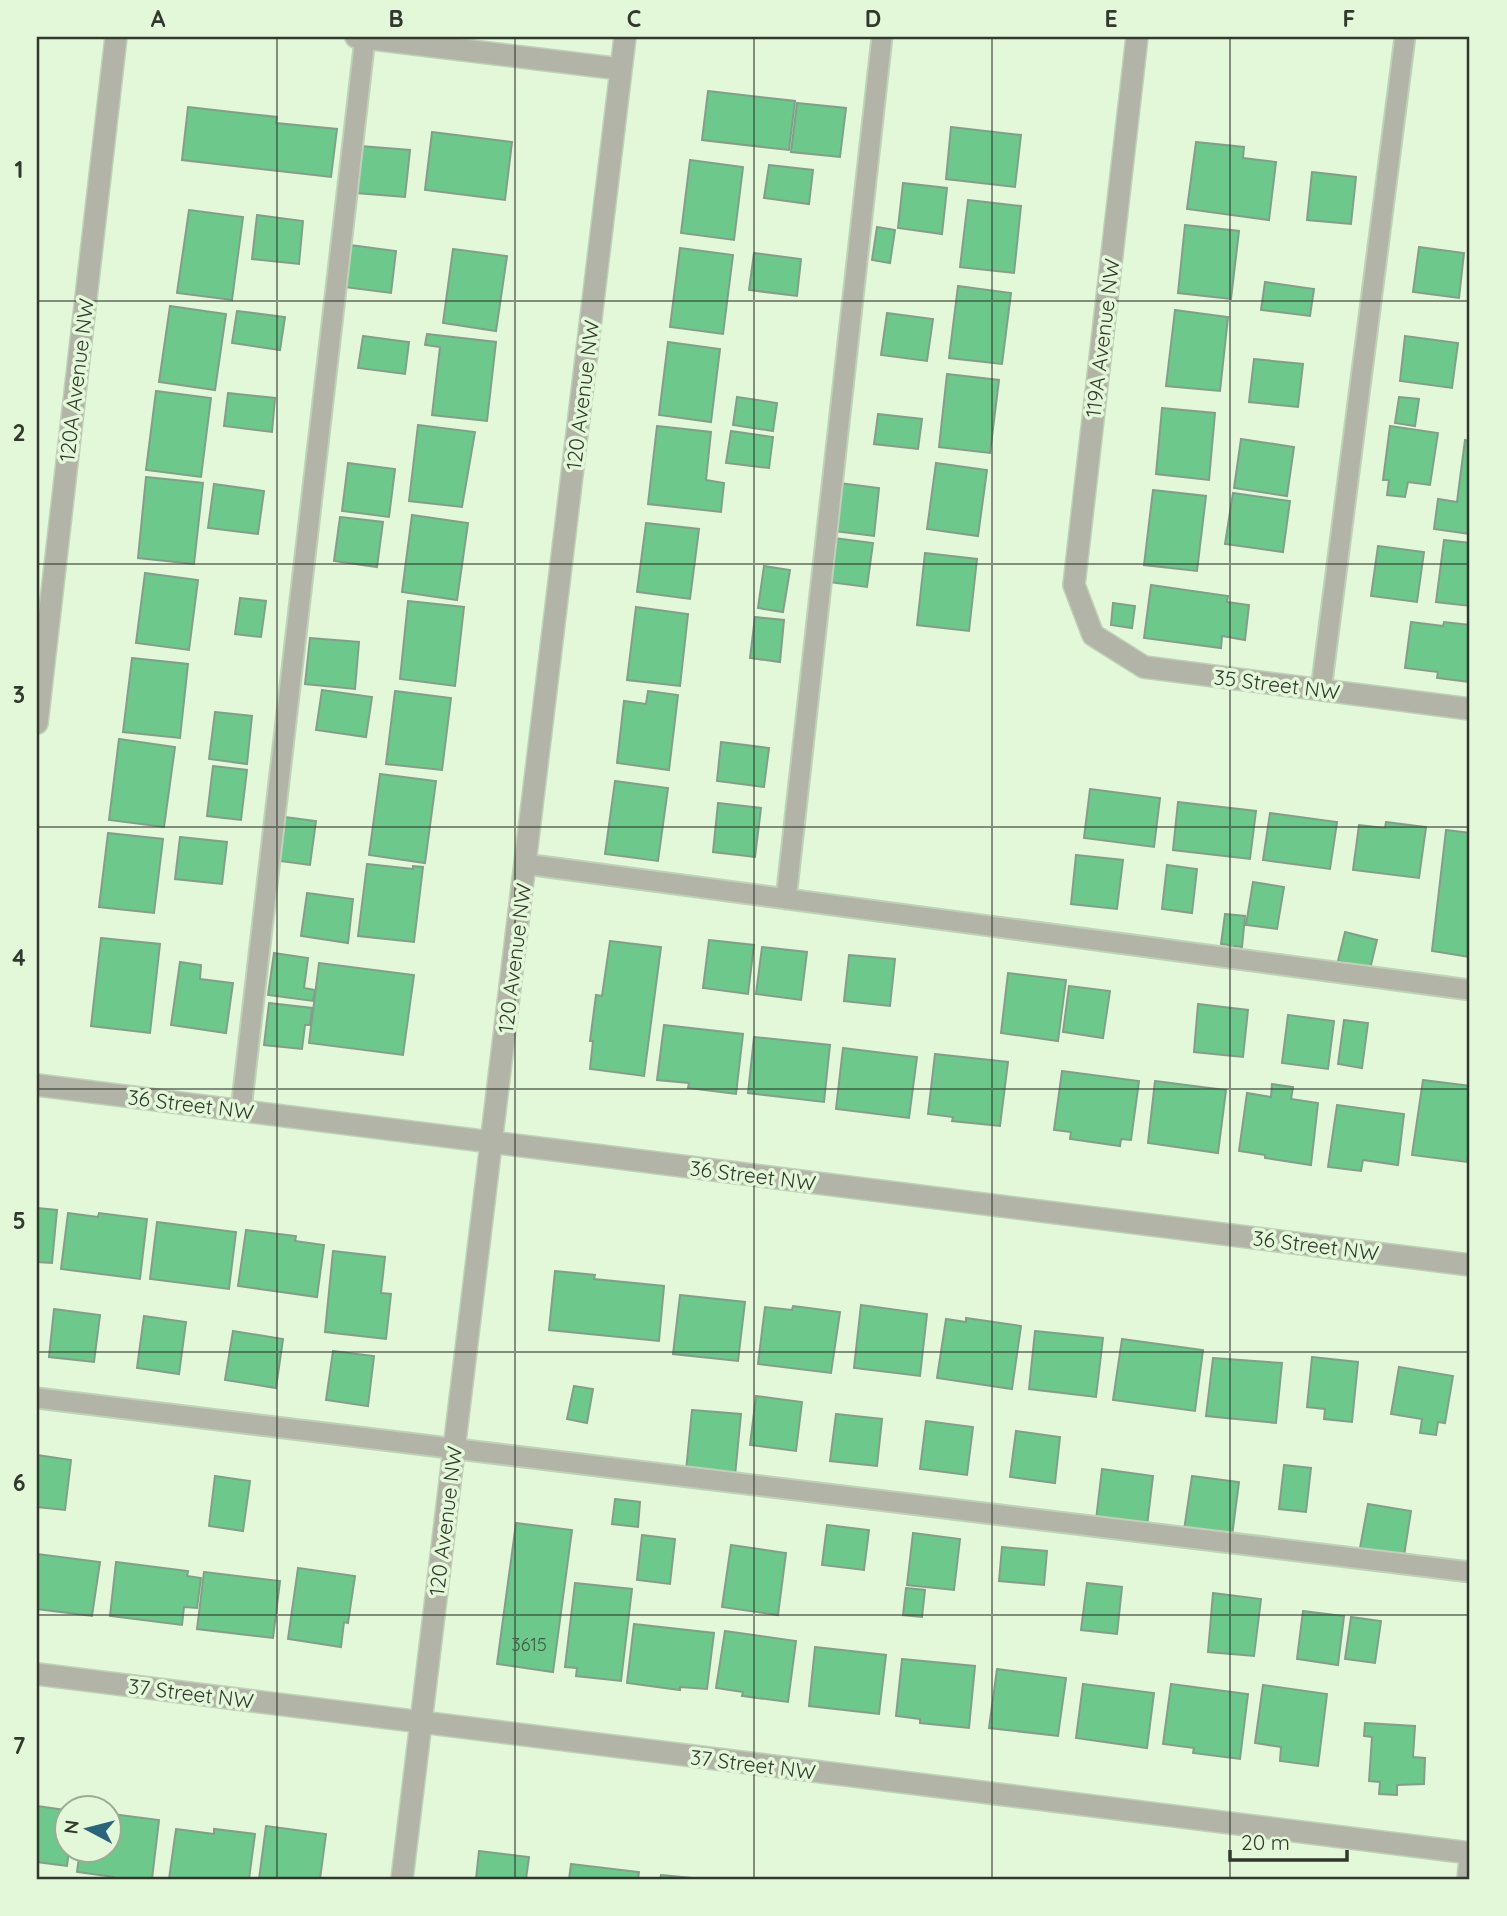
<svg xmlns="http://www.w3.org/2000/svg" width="1507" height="1916" viewBox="0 0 1507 1916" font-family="Quicksand,sans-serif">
  <rect width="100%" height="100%" fill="#e3f7d9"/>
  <path fill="#6cc98b" stroke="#829f8a" stroke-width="2" d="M 708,91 L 795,101 L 789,150 L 702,140 Z
    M 797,103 L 846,108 L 840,157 L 791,152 Z
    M 188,107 L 277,117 L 276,123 L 337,129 L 331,177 L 182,160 Z
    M 951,127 L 1021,135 L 1015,187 L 946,179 Z
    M 432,132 L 512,142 L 505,200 L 425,190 Z
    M 1196,142 L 1244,147 L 1243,158 L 1276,162 L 1269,220 L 1187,209 Z
    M 360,146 L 410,150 L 405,197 L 356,193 Z
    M 690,160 L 743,167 L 734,240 L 681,233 Z
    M 769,165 L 813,170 L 809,204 L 764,198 Z
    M 1312,172 L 1356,177 L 1351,224 L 1307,220 Z
    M 903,183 L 947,188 L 942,234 L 898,228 Z
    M 968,200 L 1021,206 L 1014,273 L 960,267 Z
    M 189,210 L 243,217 L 232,300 L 177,293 Z
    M 257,215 L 303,221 L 299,264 L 252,259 Z
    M 1185,225 L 1239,231 L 1231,299 L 1178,293 Z
    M 877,227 L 895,230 L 890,263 L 872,260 Z
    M 350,245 L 396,251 L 391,293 L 344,287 Z
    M 1419,247 L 1464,253 L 1459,298 L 1413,292 Z
    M 680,248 L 733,255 L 723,334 L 670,327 Z
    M 453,249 L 507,256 L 496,331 L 443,323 Z
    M 754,253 L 801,259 L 797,296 L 749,290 Z
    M 1265,282 L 1314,289 L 1310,316 L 1261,310 Z
    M 958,286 L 1011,293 L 1002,364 L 949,358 Z
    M 170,306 L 226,314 L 215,390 L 159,382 Z
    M 1175,310 L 1228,317 L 1220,391 L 1166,386 Z
    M 237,311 L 285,317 L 280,350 L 232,343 Z
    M 887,313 L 933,319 L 927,361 L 881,355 Z
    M 427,334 L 496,342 L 487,421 L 432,415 L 440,347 L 425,345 Z
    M 363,336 L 409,342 L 405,374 L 358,368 Z
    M 1405,336 L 1458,343 L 1452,388 L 1400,381 Z
    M 668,342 L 720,349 L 711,422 L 659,415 Z
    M 1254,359 L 1303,364 L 1298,407 L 1249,402 Z
    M 947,374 L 999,380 L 990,453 L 939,447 Z
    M 156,391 L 211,398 L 201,477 L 146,470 Z
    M 228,393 L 275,398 L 272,432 L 224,426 Z
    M 737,397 L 777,403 L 773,431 L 733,425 Z
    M 1399,397 L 1419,399 L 1415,426 L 1395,423 Z
    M 1162,408 L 1215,413 L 1209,480 L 1156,474 Z
    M 878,414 L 922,419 L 918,449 L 874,444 Z
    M 418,425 L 475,432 L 462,507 L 409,501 Z
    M 657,426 L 711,432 L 706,480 L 724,483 L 721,512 L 648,504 Z
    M 1390,426 L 1438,433 L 1430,485 L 1408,482 L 1405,497 L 1387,495 L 1389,480 L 1383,480 Z
    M 731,431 L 773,437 L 769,468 L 726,463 Z
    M 1241,439 L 1294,447 L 1287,496 L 1234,488 Z
    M 1465,440 L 1470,441 L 1470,534 L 1434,529 L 1438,499 L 1457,502 Z
    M 348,463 L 395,469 L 389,517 L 342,511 Z
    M 936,463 L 987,470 L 978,536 L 927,529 Z
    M 146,477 L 203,483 L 194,564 L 138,558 Z
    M 839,483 L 879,488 L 874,536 L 833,531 Z
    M 214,484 L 264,491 L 258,534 L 208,528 Z
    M 1153,490 L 1206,496 L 1197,571 L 1144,565 Z
    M 1233,493 L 1290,501 L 1283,552 L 1225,544 Z
    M 412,515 L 468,523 L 457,600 L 402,592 Z
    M 340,517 L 383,522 L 377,567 L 334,561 Z
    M 646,523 L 699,529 L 690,599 L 637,592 Z
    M 834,538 L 873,543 L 867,587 L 828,582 Z
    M 1444,540 L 1470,543 L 1470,606 L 1436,602 Z
    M 1378,546 L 1424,552 L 1417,602 L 1371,596 Z
    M 925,553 L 977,559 L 969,631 L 917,625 Z
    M 764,566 L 790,570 L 783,612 L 758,608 Z
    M 145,573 L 198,580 L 189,650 L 136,643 Z
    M 1151,585 L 1228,596 L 1227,602 L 1249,605 L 1245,640 L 1222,636 L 1221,648 L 1144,638 Z
    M 240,598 L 266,601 L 261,637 L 235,634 Z
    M 408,601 L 464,607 L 455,686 L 400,679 Z
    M 1113,603 L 1135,606 L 1132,628 L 1111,625 Z
    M 636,607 L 688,614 L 680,686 L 627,680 Z
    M 755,617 L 784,620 L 780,662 L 750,658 Z
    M 1411,622 L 1443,626 L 1444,622 L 1470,625 L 1470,682 L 1437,678 L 1438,672 L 1405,668 Z
    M 310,638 L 359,642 L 355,689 L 305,684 Z
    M 132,658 L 188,664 L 180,738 L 123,732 Z
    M 322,690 L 372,697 L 366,737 L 316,730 Z
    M 395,691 L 451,698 L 442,770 L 386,764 Z
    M 648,691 L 678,695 L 669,770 L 617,763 L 624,701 L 646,704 Z
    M 215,712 L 252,716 L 247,764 L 209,759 Z
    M 119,739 L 175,747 L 164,827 L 109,820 Z
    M 721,742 L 769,748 L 764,787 L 717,781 Z
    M 213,766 L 247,770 L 241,820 L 207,816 Z
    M 380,774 L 436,781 L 425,863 L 369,855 Z
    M 615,781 L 668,788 L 658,861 L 605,854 Z
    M 1090,789 L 1160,798 L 1154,847 L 1084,838 Z
    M 1178,802 L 1256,811 L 1250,859 L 1173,850 Z
    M 718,803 L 761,808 L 755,857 L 713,852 Z
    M 1270,813 L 1337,822 L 1330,869 L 1263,860 Z
    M 277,816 L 316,821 L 310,865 L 272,860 Z
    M 1386,822 L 1426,827 L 1419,878 L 1353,870 L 1359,825 L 1385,828 Z
    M 1446,830 L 1470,833 L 1470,957 L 1432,951 Z
    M 108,833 L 163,839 L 154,913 L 99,907 Z
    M 180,837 L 227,842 L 222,884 L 175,879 Z
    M 1076,855 L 1123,860 L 1117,909 L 1071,904 Z
    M 367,864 L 413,869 L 413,866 L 423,867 L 414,942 L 358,936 Z
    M 1167,865 L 1197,869 L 1192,913 L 1162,909 Z
    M 1253,882 L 1284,887 L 1277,929 L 1246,925 Z
    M 307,893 L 353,899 L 348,943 L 301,936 Z
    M 1225,914 L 1245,916 L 1242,947 L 1235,946 L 1234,955 L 1228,954 L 1229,945 L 1221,944 Z
    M 1345,932 L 1377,940 L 1370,969 L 1338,961 Z
    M 101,938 L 160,944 L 150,1033 L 91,1026 Z
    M 709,940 L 754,945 L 748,994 L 703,988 Z
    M 610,941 L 661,947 L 644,1076 L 590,1069 L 593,1041 L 590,1041 L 596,995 L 602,996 Z
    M 762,947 L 807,952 L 801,1000 L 756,994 Z
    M 274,953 L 308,958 L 304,988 L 315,990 L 313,1001 L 268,995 Z
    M 849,955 L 895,959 L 890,1006 L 844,1001 Z
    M 180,962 L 201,965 L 200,979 L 233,983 L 226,1033 L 171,1025 Z
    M 319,963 L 414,975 L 403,1055 L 309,1043 Z
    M 1008,973 L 1066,980 L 1058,1041 L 1001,1033 Z
    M 1069,986 L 1110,991 L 1103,1038 L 1063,1032 Z
    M 269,1003 L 312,1008 L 310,1025 L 305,1025 L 302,1049 L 264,1045 Z
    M 1198,1004 L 1248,1010 L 1243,1057 L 1194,1052 Z
    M 1288,1015 L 1334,1021 L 1328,1069 L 1282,1063 Z
    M 1344,1020 L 1368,1023 L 1362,1068 L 1338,1064 Z
    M 664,1025 L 743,1034 L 736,1094 L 688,1088 L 689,1083 L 657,1080 Z
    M 754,1037 L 830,1045 L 824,1102 L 748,1093 Z
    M 843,1048 L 917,1057 L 909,1118 L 836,1109 Z
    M 935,1054 L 1008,1062 L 1000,1126 L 952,1121 L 953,1117 L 928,1114 Z
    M 1062,1071 L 1139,1081 L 1131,1140 L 1121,1139 L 1120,1146 L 1070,1139 L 1071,1132 L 1054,1130 Z
    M 1423,1080 L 1470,1086 L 1470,1138 L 1467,1162 L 1412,1155 Z
    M 1155,1081 L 1226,1090 L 1218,1153 L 1148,1143 Z
    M 1272,1084 L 1293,1087 L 1291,1099 L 1318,1103 L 1311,1165 L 1265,1158 L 1265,1155 L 1239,1151 L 1247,1093 L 1271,1097 Z
    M 1337,1105 L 1404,1114 L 1398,1165 L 1363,1160 L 1361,1171 L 1328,1167 Z
    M 37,1208 L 57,1210 L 52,1263 L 37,1262 Z
    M 68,1213 L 98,1217 L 99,1213 L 147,1219 L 140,1279 L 61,1269 Z
    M 157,1222 L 236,1232 L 229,1289 L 150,1279 Z
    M 246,1230 L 296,1236 L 295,1241 L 324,1245 L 317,1297 L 238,1286 Z
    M 333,1251 L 385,1257 L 381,1293 L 391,1294 L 386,1339 L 325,1332 Z
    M 555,1271 L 595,1275 L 594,1279 L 664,1286 L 659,1341 L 549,1330 Z
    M 680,1295 L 745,1302 L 738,1361 L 673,1354 Z
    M 861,1305 L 927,1314 L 920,1376 L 854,1368 Z
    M 793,1306 L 840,1312 L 831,1373 L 758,1364 L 765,1307 L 792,1310 Z
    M 54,1309 L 100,1315 L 94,1362 L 49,1357 Z
    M 144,1316 L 186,1322 L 179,1374 L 137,1368 Z
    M 966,1318 L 1021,1326 L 1012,1389 L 937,1378 L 946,1319 L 966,1322 Z
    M 233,1331 L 283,1339 L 276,1388 L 225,1380 Z
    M 1035,1331 L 1103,1338 L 1096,1397 L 1029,1389 Z
    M 1122,1339 L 1203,1350 L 1195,1411 L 1113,1400 Z
    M 333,1351 L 374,1356 L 368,1406 L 326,1400 Z
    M 1312,1357 L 1358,1362 L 1352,1422 L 1324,1419 L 1325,1409 L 1307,1407 Z
    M 1213,1358 L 1282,1363 L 1276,1423 L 1206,1416 Z
    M 1399,1367 L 1453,1376 L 1445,1423 L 1438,1422 L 1436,1435 L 1420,1433 L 1422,1419 L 1391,1414 Z
    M 574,1386 L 593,1389 L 587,1423 L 567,1419 Z
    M 756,1396 L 802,1402 L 796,1451 L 750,1445 Z
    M 692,1410 L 741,1414 L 735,1476 L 686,1471 Z
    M 836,1414 L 882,1419 L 877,1466 L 830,1461 Z
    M 926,1421 L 973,1427 L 967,1475 L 920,1469 Z
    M 1016,1431 L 1060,1437 L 1055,1483 L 1010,1477 Z
    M 37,1455 L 71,1460 L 65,1510 L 37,1507 Z
    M 1284,1465 L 1311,1468 L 1306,1512 L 1279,1509 Z
    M 1102,1469 L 1153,1476 L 1147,1526 L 1096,1520 Z
    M 215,1476 L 250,1481 L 243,1531 L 209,1526 Z
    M 1192,1476 L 1239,1482 L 1232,1536 L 1184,1530 Z
    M 615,1499 L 640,1502 L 638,1527 L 612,1524 Z
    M 1368,1504 L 1411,1511 L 1404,1556 L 1360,1548 Z
    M 516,1523 L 572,1530 L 553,1672 L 497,1664 Z
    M 827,1525 L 869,1530 L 864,1570 L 822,1565 Z
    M 913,1533 L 960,1539 L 954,1590 L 907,1585 Z
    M 642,1535 L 675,1539 L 670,1584 L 637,1580 Z
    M 731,1545 L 786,1553 L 778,1615 L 722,1607 Z
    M 1002,1547 L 1047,1551 L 1044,1585 L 999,1581 Z
    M 37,1554 L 100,1562 L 92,1616 L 37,1609 Z
    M 116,1562 L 188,1571 L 187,1576 L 201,1578 L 197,1608 L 184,1607 L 182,1625 L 110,1616 Z
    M 298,1568 L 355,1576 L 348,1623 L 344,1622 L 341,1647 L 288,1639 Z
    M 204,1572 L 280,1581 L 273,1638 L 197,1629 Z
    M 575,1583 L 632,1589 L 621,1681 L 576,1676 L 577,1668 L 565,1667 Z
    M 1087,1583 L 1122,1587 L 1117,1634 L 1081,1630 Z
    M 906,1588 L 925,1590 L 922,1617 L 903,1615 Z
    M 1213,1593 L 1261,1599 L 1254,1656 L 1208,1652 Z
    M 1303,1611 L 1344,1616 L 1338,1665 L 1297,1659 Z
    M 1351,1617 L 1381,1621 L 1375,1663 L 1345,1659 Z
    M 634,1624 L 714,1633 L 707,1689 L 680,1687 L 680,1690 L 627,1683 Z
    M 725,1631 L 796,1641 L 788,1702 L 742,1696 L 743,1692 L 716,1688 Z
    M 815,1647 L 886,1655 L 879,1714 L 809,1706 Z
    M 902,1659 L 975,1666 L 969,1728 L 920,1723 L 920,1719 L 896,1716 Z
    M 997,1669 L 1066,1678 L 1058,1736 L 989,1728 Z
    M 1083,1684 L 1154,1693 L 1147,1748 L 1076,1738 Z
    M 1171,1684 L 1248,1694 L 1240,1759 L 1193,1753 L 1194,1748 L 1163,1744 Z
    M 1263,1685 L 1327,1694 L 1318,1766 L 1280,1761 L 1281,1747 L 1255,1743 Z
    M 1365,1723 L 1415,1726 L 1413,1757 L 1425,1758 L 1424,1784 L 1397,1785 L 1397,1795 L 1379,1794 L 1380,1782 L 1369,1781 L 1372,1737 L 1364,1736 Z
    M 37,1806 L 66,1810 L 66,1850 L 69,1850 L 67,1866 L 37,1862 Z
    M 112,1814 L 159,1820 L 152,1879 L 113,1879 L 114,1877 L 77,1872 L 80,1850 L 108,1850 L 108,1816 L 111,1816 Z
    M 266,1826 L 326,1834 L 320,1879 L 259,1879 Z
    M 176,1829 L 214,1834 L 214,1829 L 255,1834 L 249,1879 L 169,1879 Z
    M 479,1851 L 529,1857 L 526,1879 L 476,1879 Z
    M 571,1864 L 639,1872 L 638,1879 L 569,1879 Z
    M 661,1875 L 703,1879 L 660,1879 Z"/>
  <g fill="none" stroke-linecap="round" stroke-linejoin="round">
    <g stroke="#bfd1b7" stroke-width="23">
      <path id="lane" d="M 1321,690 L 1405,37
        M 525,864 L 1470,990
        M 786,899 L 882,37
        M 241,1110 L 365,38
        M 37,1398 L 1470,1572"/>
    </g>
    <g stroke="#bfd1b7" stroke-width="24">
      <path id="street" d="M 356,37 L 621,69
        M 1137,37 L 1074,585 L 1093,635 L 1144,667 L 1470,709
        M 37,723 L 116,37
        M 37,1085 L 1470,1265
        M 37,1674 L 1470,1853
        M 402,1879 L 625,37
        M 1468,1879 L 1470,1859"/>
    </g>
    <use href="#lane" stroke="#b1b4a6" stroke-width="19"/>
    <use href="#street" stroke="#b1b4a6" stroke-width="21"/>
  </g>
  <path fill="none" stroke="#31382d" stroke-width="2" stroke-opacity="0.55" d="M 277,37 L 277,1879M 515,37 L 515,1879M 754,37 L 754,1879M 992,37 L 992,1879M 1230,37 L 1230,1879M 37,301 L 1470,301M 37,564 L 1470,564M 37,827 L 1470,827M 37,1089 L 1470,1089M 37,1352 L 1470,1352M 37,1615 L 1470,1615"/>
  <g text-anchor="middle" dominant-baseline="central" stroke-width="7" stroke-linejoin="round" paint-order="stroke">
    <g font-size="18" fill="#405c44">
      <text x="529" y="1644">3615</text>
    </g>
    <g font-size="21" fill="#31382d" stroke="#e3f7d9">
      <text transform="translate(1102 338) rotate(-83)">119A Avenue NW</text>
      <text transform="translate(76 380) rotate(-83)">120A Avenue NW</text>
      <text transform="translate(582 395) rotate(-83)">120 Avenue NW</text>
      <text transform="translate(1277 684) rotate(7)">35 Street NW</text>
      <text transform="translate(514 958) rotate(-83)">120 Avenue NW</text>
      <text transform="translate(191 1104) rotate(7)">36 Street NW</text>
      <text transform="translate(753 1175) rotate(7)">36 Street NW</text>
      <text transform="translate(1316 1245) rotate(7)">36 Street NW</text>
      <text transform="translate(445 1521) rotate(-83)">120 Avenue NW</text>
      <text transform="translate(191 1693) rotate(7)">37 Street NW</text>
      <text transform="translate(753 1764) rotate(7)">37 Street NW</text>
    </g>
  </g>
  <rect width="1507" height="1916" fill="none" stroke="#e3f7d9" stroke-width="77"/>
  <g transform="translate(88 1829) rotate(277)"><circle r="33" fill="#e3f7d9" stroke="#9cab94" stroke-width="2"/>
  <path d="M0-5L12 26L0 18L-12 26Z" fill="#29647c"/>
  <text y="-10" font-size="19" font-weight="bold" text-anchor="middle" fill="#31382d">N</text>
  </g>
  <path d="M1230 1850v10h117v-10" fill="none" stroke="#31382d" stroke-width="3.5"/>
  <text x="1241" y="1850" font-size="21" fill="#31382d" stroke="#e3f7d9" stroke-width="5" paint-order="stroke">20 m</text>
  <rect x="38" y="38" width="1430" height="1840" fill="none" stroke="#31382d" stroke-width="2.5"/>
  <g font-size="23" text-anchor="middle" font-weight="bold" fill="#31382d">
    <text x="158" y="27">A</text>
    <text x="396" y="27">B</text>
    <text x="634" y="27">C</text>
    <text x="873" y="27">D</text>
    <text x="1111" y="27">E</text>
    <text x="1349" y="27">F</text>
    <text x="19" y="178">1</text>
    <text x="19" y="441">2</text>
    <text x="19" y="703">3</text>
    <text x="19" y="966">4</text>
    <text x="19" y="1229">5</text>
    <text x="19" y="1491">6</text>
    <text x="19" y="1754">7</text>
  </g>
</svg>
